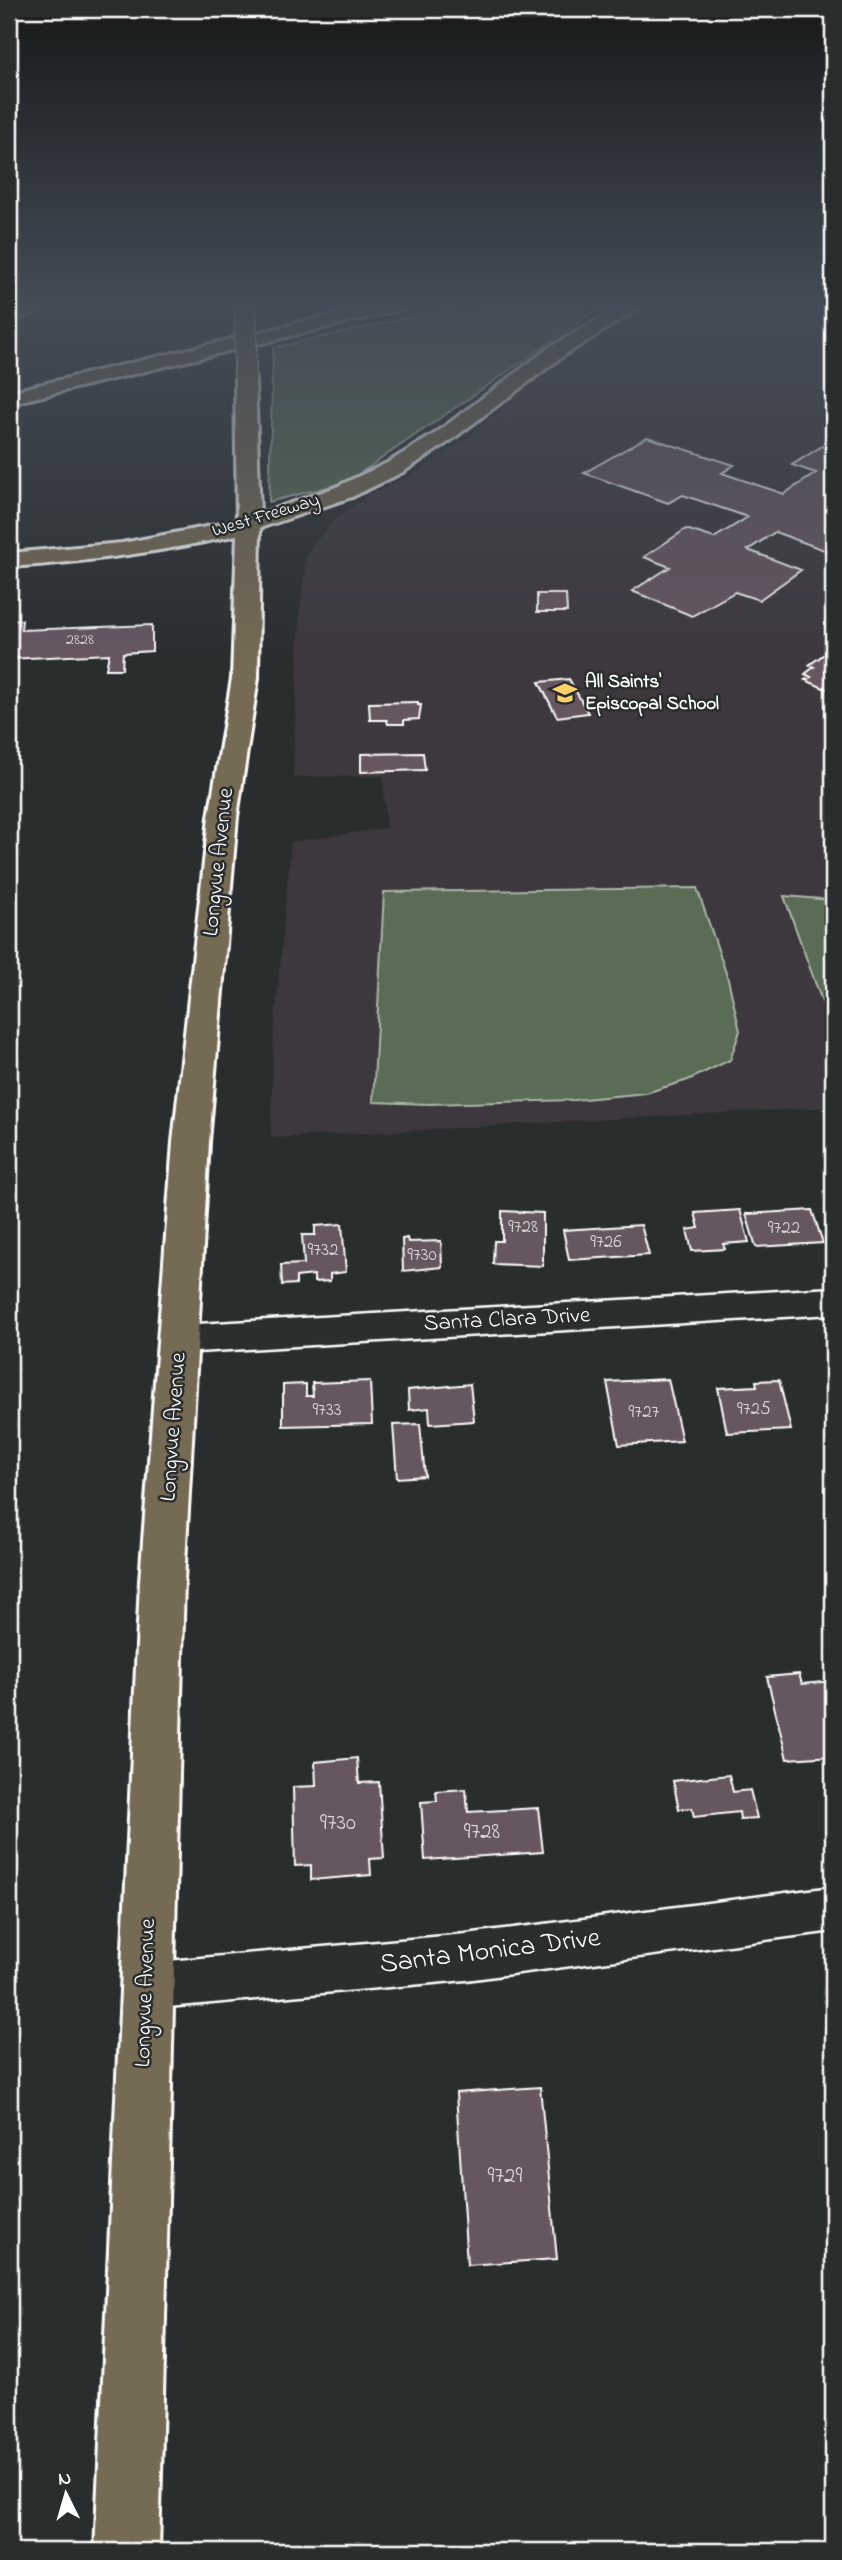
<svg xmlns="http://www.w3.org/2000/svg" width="842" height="2560" viewBox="0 0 842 2560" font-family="'Indie Flower',sans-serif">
  <rect width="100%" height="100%" fill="#2a2d2e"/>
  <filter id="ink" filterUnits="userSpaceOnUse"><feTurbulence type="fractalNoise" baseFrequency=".0143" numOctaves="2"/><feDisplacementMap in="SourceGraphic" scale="14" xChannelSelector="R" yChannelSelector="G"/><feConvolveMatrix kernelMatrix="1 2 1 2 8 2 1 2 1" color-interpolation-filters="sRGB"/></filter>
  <g filter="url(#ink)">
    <path fill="#3c393d" d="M 659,305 L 833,305 L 833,1107 L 271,1138 L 273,1043 L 291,842 L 386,828 L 383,776 L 293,777 L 300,611 L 307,552 L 333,521 L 368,495 L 414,474 L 474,433 L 514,397 L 577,350 Z"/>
    <path fill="#5a6c55" stroke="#acb6aa" stroke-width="2" d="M 464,305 L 613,305 L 593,313 L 347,482 L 269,502 L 273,348 Z
      M 697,888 L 728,979 L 740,1031 L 730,1060 L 688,1080 L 646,1093 L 574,1100 L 430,1104 L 373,1102 L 384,892 Z
      M 784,896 L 833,900 L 833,1032 Z"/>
    <path fill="#665660" stroke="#fff" stroke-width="2" d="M 647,437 L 734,465 L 722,473 L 784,494 L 816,473 L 792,465 L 827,443 L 833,444 L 833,547 L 827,551 L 775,532 L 748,550 L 801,570 L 759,600 L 735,592 L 692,616 L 632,591 L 670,567 L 644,557 L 686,529 L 714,538 L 748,517 L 683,495 L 668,503 L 584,473 Z
      M 537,594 L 566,594 L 567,612 L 537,612 Z
      M 9,620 L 22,620 L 21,630 L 152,625 L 152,651 L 123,653 L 122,669 L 106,669 L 109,654 L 9,659 Z
      M 833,648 L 833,692 L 805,680 L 811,677 L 805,674 L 814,667 L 809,665 Z
      M 569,679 L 588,713 L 557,717 L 539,682 Z
      M 418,702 L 418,705 L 421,705 L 419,719 L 404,720 L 404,724 L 388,724 L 387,720 L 370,720 L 369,703 Z
      M 423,753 L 425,770 L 361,772 L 361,754 Z
      M 740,1210 L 749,1242 L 723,1244 L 725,1249 L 692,1251 L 687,1230 L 699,1228 L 695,1213 Z
      M 812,1210 L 823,1243 L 756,1247 L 746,1214 Z
      M 502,1211 L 543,1213 L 543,1266 L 493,1264 L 494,1241 L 502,1241 Z
      M 342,1224 L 346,1272 L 330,1274 L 330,1281 L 314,1282 L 314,1275 L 296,1277 L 296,1284 L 282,1285 L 281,1265 L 304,1264 L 302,1235 L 315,1235 L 315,1226 Z
      M 641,1225 L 649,1255 L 569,1260 L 563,1230 Z
      M 407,1238 L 408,1242 L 441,1241 L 442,1267 L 403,1271 L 402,1239 Z
      M 668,1379 L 682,1441 L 619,1445 L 607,1382 Z
      M 779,1380 L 791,1430 L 727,1433 L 718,1388 L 757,1386 L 756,1381 Z
      M 370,1381 L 372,1424 L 283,1426 L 283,1385 L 306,1384 L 306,1396 L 313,1396 L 312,1383 Z
      M 470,1384 L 474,1421 L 430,1424 L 429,1408 L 409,1410 L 408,1390 Z
      M 420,1424 L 425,1476 L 397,1478 L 393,1425 Z
      M 799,1674 L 802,1684 L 833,1681 L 833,1756 L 787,1759 L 767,1677 Z
      M 357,1758 L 359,1783 L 379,1782 L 384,1858 L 370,1859 L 371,1875 L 311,1880 L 311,1865 L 295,1866 L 293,1787 L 316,1786 L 315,1762 Z
      M 729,1775 L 733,1792 L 750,1790 L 757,1818 L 740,1819 L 739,1812 L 694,1817 L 692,1808 L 679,1809 L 673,1781 Z
      M 466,1789 L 468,1812 L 538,1808 L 543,1852 L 425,1860 L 421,1802 L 437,1801 L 436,1791 Z
      M 540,2087 L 557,2259 L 467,2265 L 456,2093 Z"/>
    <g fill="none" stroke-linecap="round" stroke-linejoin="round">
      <g stroke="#fff" stroke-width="5">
        <path id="minor" d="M 833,1288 L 833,1314 L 180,1353 L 168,1349 L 163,1339 L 168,1329 L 180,1325 Z
          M 833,1887 L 833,1931 L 466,1980 L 146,2009 L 130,2002 L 123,1986 L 130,1970 L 146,1963 L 466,1934 Z"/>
      </g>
      <g stroke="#fff" stroke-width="6">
        <path id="major" d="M 21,305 L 43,305 L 41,309 L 9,324 L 9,311 Z
          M 623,305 L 645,305 L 563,356 L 450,441 L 403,472 L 352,497 L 260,528 L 258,678 L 237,817 L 209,1142 L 184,1581 L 159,2551 L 95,2551 L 140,1581 L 173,1142 L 209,817 L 232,678 L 237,535 C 162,552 86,562 9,567 L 9,553 L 122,543 L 237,521 L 235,379 L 238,375 L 252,375 L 255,379 L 260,514 L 336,487 L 387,463 L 436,433 L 549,348 Z"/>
      </g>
      <g stroke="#fff" stroke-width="6">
        <path id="highway" d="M 374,305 L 405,305 L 403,309 L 9,404 L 9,392 Z"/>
      </g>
      <use href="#minor" fill="#2a2d2e" fill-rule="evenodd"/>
      <use href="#major" fill="#746b52" fill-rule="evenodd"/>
      <use href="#highway" fill="#746b52" fill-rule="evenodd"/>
      <g stroke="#fff" stroke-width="24" stroke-linecap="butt">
        <path id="major-bridge" d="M 245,379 L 246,305"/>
      </g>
      <use href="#major-bridge" stroke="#746b52" stroke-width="21"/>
    </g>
  </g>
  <linearGradient id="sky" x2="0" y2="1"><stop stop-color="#171919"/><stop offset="0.46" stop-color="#444c57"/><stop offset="1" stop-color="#444c57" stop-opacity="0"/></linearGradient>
  <rect width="842" height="663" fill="url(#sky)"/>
  <defs>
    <g id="school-bare" transform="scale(1.89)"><path d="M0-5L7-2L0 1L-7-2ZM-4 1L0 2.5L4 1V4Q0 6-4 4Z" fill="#ffd166" stroke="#2a2d2e" stroke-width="2.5" paint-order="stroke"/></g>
  </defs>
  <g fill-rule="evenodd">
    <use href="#school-bare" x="565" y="693"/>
  </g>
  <g text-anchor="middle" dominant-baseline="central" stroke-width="5" stroke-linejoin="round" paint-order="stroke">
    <g font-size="16" fill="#d9d5d7">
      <text x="80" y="640">2828</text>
    </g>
    <g font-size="19" fill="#fff" stroke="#2a2d2e">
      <text transform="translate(266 516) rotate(-17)">West Freeway</text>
    </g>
    <g font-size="19" font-weight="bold" fill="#fff" stroke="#2a2d2e" text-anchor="start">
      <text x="585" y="682">All Saints'<tspan x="585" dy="22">Episcopal School</tspan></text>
    </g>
    <g font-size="19" fill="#d9d5d7">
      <text x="523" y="1227">9728</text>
      <text x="784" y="1228">9722</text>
      <text x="606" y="1242">9726</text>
      <text x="323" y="1250">9732</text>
      <text x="422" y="1255">9730</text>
      <text x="754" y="1409">9725</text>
      <text x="327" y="1410">9733</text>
      <text x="644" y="1412">9727</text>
    </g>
    <g font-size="23" fill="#fff" stroke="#2a2d2e">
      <text transform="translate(219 862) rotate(-84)">Longvue Avenue</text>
      <text transform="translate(507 1320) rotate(-3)">Santa Clara Drive</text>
      <text transform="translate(174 1427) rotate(-86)">Longvue Avenue</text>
      <text transform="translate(146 1993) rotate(-88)">Longvue Avenue</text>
    </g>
    <g font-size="23" fill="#d9d5d7">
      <text x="338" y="1823">9730</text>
      <text x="482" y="1832">9728</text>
      <text x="505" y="2176">9729</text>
    </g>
    <g font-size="28" fill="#fff" stroke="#2a2d2e">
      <text transform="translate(490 1952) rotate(-7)">Santa Monica Drive</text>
    </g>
  </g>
  <rect width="842" height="2560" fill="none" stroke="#2a2d2e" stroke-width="35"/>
  <rect x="18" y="18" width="807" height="2525" fill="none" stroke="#fff" stroke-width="2.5" filter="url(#ink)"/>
  <g transform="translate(66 2494) rotate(355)" stroke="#2a2d2e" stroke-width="5" paint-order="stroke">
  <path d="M0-5L12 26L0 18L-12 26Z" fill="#ffffff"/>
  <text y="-10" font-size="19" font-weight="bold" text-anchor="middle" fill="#ffffff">N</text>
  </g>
</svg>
